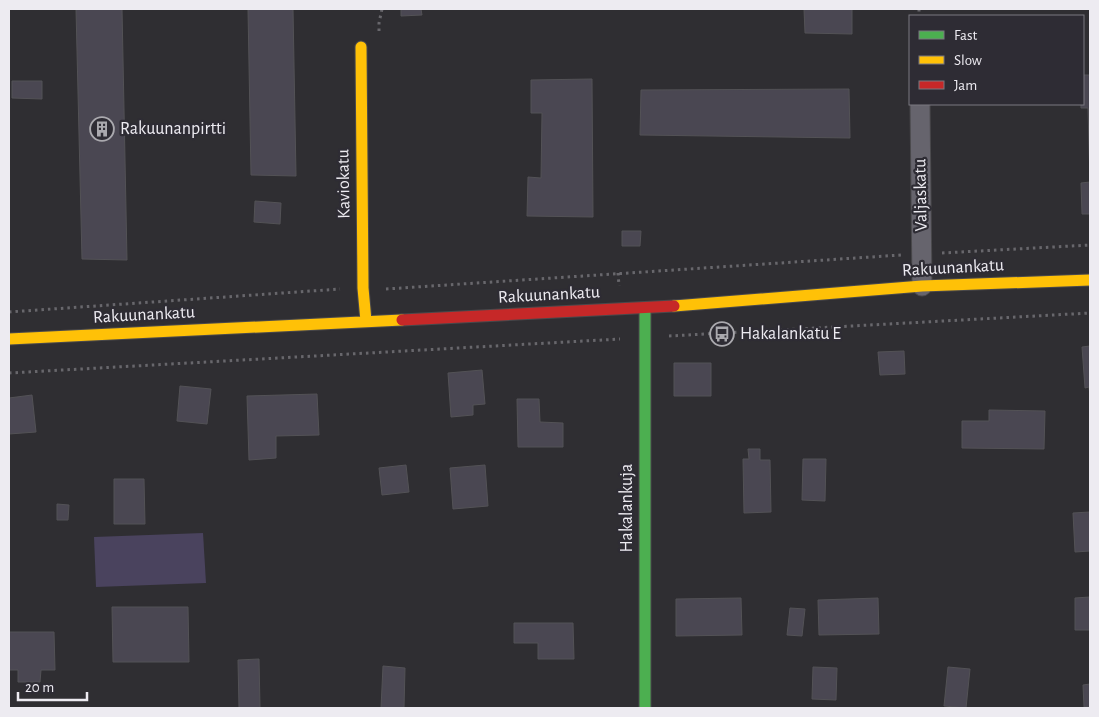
<svg xmlns="http://www.w3.org/2000/svg" width="1099" height="717" viewBox="0 0 1099 717" font-family="'Alegreya Sans',sans-serif">
  <rect width="100%" height="100%" fill="#2f2e32"/>
  <path fill="#4a435e" d="M 203,533 L 206,583 L 96,587 L 94,537 Z"/>
  <path fill="#4a4752" stroke="#535256" d="M 76,9 L 122,9 L 127,260 L 82,259 Z
    M 248,9 L 293,9 L 296,176 L 251,175 Z
    M 401,9 L 421,9 L 422,15 L 401,16 Z
    M 804,9 L 852,9 L 852,34 L 805,33 Z
    M 1083,75 L 1090,75 L 1090,214 L 1082,214 L 1081,183 L 1090,182 L 1088,108 L 1081,108 L 1081,104 L 1083,104 Z
    M 592,79 L 593,217 L 527,216 L 528,177 L 541,178 L 542,113 L 531,113 L 531,80 Z
    M 12,81 L 42,81 L 42,99 L 12,98 Z
    M 849,89 L 850,138 L 640,135 L 641,90 Z
    M 255,201 L 281,203 L 280,224 L 254,222 Z
    M 622,231 L 641,231 L 640,246 L 622,246 Z
    M 1090,346 L 1090,396 L 1089,387 L 1085,388 L 1082,347 Z
    M 904,351 L 905,374 L 880,375 L 878,352 Z
    M 674,363 L 711,363 L 711,396 L 674,396 Z
    M 482,370 L 485,404 L 473,405 L 473,415 L 451,417 L 448,373 Z
    M 180,386 L 211,389 L 207,424 L 177,421 Z
    M 317,394 L 319,435 L 276,436 L 276,458 L 249,460 L 247,396 Z
    M 32,395 L 36,432 L 9,434 L 9,398 Z
    M 517,399 L 539,399 L 540,422 L 563,423 L 563,447 L 518,447 Z
    M 989,410 L 1045,411 L 1044,449 L 962,448 L 962,421 L 989,421 Z
    M 748,449 L 760,449 L 760,460 L 770,460 L 771,512 L 744,513 L 743,459 L 749,459 Z
    M 803,459 L 826,459 L 825,501 L 802,500 Z
    M 406,465 L 409,492 L 382,495 L 379,468 Z
    M 485,465 L 488,506 L 453,509 L 450,468 Z
    M 114,479 L 144,479 L 145,524 L 114,524 Z
    M 57,504 L 69,505 L 68,520 L 57,520 Z
    M 1090,512 L 1090,551 L 1075,552 L 1073,513 Z
    M 1090,597 L 1090,630 L 1075,630 L 1075,598 Z
    M 741,598 L 742,635 L 676,636 L 676,599 Z
    M 878,598 L 879,634 L 819,635 L 818,600 Z
    M 112,607 L 188,607 L 189,662 L 113,662 Z
    M 790,608 L 805,609 L 802,636 L 787,635 Z
    M 514,623 L 573,623 L 574,659 L 538,659 L 538,643 L 514,643 Z
    M 9,632 L 54,632 L 55,670 L 41,670 L 40,682 L 18,682 L 18,670 L 9,670 Z
    M 259,659 L 260,708 L 239,708 L 238,660 Z
    M 383,666 L 405,668 L 404,708 L 381,708 Z
    M 813,667 L 837,668 L 836,700 L 812,699 Z
    M 948,667 L 970,669 L 966,708 L 944,706 Z
    M 1090,684 L 1090,707 L 1084,707 L 1083,685 Z"/>
  <g fill="none" stroke-linecap="round" stroke-linejoin="round">
    <g stroke="#4a494c" stroke-width="21">
      <path id="street" d="M 920,104 L 922,286"/>
    </g>
    <g stroke="#4a494c" stroke-width="13">
      <path id="fast" d="M 645,308 L 645,708"/>
    </g>
    <g stroke="#4a494c" stroke-width="13">
      <path id="slow" d="M 361,47 L 363,288 L 366,321
        M 674,306 L 922,286 L 1090,280
        M 9,339 L 402,320"/>
    </g>
    <g stroke="#4a494c" stroke-width="13">
      <path id="jam" d="M 402,320 L 674,306"/>
    </g>
    <path stroke="#68676c" stroke-width="3" stroke-dasharray="2.5 4" stroke-linecap="butt" d="M 919,9 L 919,16
      M 379,31 L 379,23 L 382,9
      M 942,253 L 1090,245
      M 618,273 L 619,286
      M 386,289 L 901,255
      M 9,312 L 340,289
      M 669,336 L 1090,313
      M 9,373 L 620,339"/>
    <use href="#street" stroke="#66646d" stroke-width="19"/>
    <use href="#fast" stroke="#4caf50" stroke-width="11"/>
    <use href="#slow" stroke="#ffc107" stroke-width="11"/>
    <use href="#jam" stroke="#c62828" stroke-width="11"/>
  </g>
  <defs>
    <g id="building-ring" transform="scale(1.25)"><circle r="9.5" fill="#2e2c34" stroke="#aaa9ae" stroke-width="1.5"/><path d="M-4-6H4V6H1V3H-1V6H-4ZM-2.5-4.3h1.7v1.8h-1.7ZM.8-4.3h1.7v1.8H.8ZM-2.5-1h1.7V.8h-1.7ZM.8-1h1.7V.8H.8Z" fill="#aaa9ae"/></g>
    <g id="bus-ring" transform="scale(1.25)"><circle r="9.5" fill="#2e2c34" stroke="#aaa9ae" stroke-width="1.5"/><path d="M-5-6H5V4H4V6H2V4H-2V6H-4V4H-5ZM-3.5-4V0h7V-4ZM-3.5 1.2v1.5H-2V1.2ZM2 1.2v1.5H3.5V1.2Z" fill="#aaa9ae"/></g>
  </defs>
  <g fill-rule="evenodd">
    <use href="#building-ring" x="102" y="129"/>
    <use href="#bus-ring" x="722" y="334"/>
  </g>
  <g text-anchor="middle" dominant-baseline="central" stroke-width="4.5" stroke-linejoin="round" paint-order="stroke">
    <g font-size="18" fill="#edebf1" stroke="#2e2c34" text-anchor="start">
      <text x="120" y="129">Rakuunanpirtti</text>
      <text x="740" y="334">Hakalankatu E</text>
    </g>
    <g font-size="18" fill="#edebf1" stroke="#2e2c34">
      <text transform="translate(344 184) rotate(-91)">Kaviokatu</text>
      <text transform="translate(921 195) rotate(-91)">Valjaskatu</text>
      <text transform="translate(953 268) rotate(-3)">Rakuunankatu</text>
      <text transform="translate(549 295) rotate(-3)">Rakuunankatu</text>
      <text transform="translate(144 315) rotate(-3)">Rakuunankatu</text>
      <text transform="translate(627 508) rotate(-90)">Hakalankuja</text>
    </g>
  </g>
  <rect width="1099" height="717" fill="none" stroke="#edebf1" stroke-width="20"/>
  <rect x="909" y="15" width="175" height="90" fill="#2e2c34" stroke="#7a7880"/>
  <rect x="919" y="31" width="25" height="8" fill="#4caf50" stroke="#7a7880"/>
  <text x="954" y="40" font-size="15" fill="#edebf1">Fast</text>
  <rect x="919" y="56" width="25" height="8" fill="#ffc107" stroke="#7a7880"/>
  <text x="954" y="65" font-size="15" fill="#edebf1">Slow</text>
  <rect x="919" y="81" width="25" height="8" fill="#c62828" stroke="#7a7880"/>
  <text x="954" y="90" font-size="15" fill="#edebf1">Jam</text>
  <path d="M18 692v8h69v-8" fill="none" stroke="#edebf1" stroke-width="2.5"/>
  <text x="25" y="692" font-size="15" fill="#edebf1" stroke="#2e2c34" stroke-width="4" paint-order="stroke">20 m</text>
</svg>
